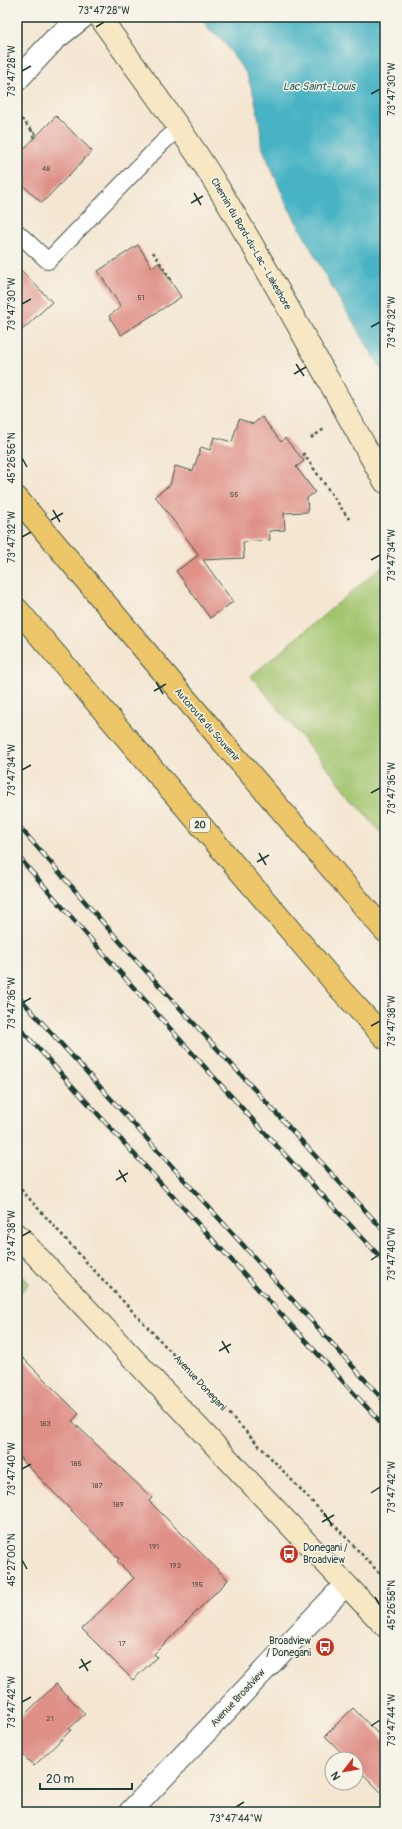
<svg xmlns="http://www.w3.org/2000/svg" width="402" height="1829" viewBox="0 0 402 1829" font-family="Pangolin,sans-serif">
  <rect width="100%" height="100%" fill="#f7f3e8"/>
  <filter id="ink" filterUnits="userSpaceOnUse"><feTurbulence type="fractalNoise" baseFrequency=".025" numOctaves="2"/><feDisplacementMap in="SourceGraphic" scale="8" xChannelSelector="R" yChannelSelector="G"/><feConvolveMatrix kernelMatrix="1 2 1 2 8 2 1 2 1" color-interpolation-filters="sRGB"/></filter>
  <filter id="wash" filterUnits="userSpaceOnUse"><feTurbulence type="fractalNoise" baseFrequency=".012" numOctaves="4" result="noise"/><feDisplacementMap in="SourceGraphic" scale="16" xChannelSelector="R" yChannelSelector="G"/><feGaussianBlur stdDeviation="0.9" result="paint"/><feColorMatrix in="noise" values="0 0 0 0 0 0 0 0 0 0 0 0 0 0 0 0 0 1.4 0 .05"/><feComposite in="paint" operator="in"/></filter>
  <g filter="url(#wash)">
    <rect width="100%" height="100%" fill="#f4e6d1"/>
    <path fill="#a2c46d" stroke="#608050" d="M 385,564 L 385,838 L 251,676 Z
      M 17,1269 L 29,1283 L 17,1296 Z"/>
    <path fill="#47b3c4" stroke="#33787c" d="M 200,17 L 385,17 L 385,375 L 332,287 L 286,203 L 261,144 L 260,125 L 254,96 L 247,75 L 222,39 L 211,32 Z"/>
    <g id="blocks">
      <path fill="#df9087" d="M 56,116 L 92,151 L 42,203 L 17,180 L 17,156 Z
        M 138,245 L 152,267 L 159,263 L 181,297 L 121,335 L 109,316 L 121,307 L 98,271 Z
        M 17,266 L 52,302 L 17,335 Z
        M 262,417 L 281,442 L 285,438 L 304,461 L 296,467 L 315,492 L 307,498 L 308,512 L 284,513 L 285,530 L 269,531 L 270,540 L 243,542 L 244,558 L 203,560 L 233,602 L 210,618 L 176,571 L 199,555 L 155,496 L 170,485 L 175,466 L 193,471 L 201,447 L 210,450 L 214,437 L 232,442 L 239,419 L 253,424 Z
        M 17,1352 L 79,1414 L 72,1421 L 152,1498 L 149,1501 L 228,1580 L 154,1654 L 157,1657 L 133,1680 L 82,1629 L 134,1578 L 117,1561 L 119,1559 L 17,1455 Z
        M 56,1684 L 85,1714 L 69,1729 L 71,1730 L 34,1766 L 17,1749 L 17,1722 Z
        M 353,1708 L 385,1741 L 385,1796 L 356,1767 L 356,1759 L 348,1759 L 325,1736 Z"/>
    </g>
  </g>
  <g filter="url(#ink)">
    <use href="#blocks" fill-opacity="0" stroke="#3f564c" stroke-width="1"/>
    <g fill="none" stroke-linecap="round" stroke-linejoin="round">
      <g stroke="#3f564c" stroke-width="18">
        <path id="lane" d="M 17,232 L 48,261 L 162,143 L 179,128"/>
      </g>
      <g stroke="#3f564c" stroke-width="24">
        <path id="street" d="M 17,80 L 54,40 L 83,17
          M 130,1812 L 345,1585"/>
      </g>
      <g stroke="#3f564c" stroke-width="24">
        <path id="secondary" d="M 100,17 C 138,73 181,126 216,184 C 276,281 329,383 385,482
          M 17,1235 L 385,1626"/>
      </g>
      <g stroke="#3f564c" stroke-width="24">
        <path id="highway" d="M 17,498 L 179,691 L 385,931
          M 17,609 L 341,990 L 385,1038"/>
      </g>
      <path stroke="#3f564c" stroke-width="2.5" stroke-dasharray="3 3" stroke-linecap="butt" d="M 17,115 L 37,135
        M 31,129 L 34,138
        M 153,252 L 171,280
        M 311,438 L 324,429
        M 303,453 L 351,522
        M 17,1185 L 89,1265 L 385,1579"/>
      <use href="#lane" stroke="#fff" stroke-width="16"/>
      <use href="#street" stroke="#fff" stroke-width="22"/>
      <use href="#secondary" stroke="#f7e8c3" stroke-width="22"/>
      <use href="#highway" stroke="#ecc669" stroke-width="22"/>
      <g stroke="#1f3d34" stroke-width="4.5">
        <path id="rail" d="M 17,824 L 135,959 L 385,1232
          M 17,855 C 137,993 259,1129 385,1262
          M 17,995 L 385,1402
          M 17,1025 L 154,1176 L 385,1427"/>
      </g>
      <use href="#rail" stroke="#f7f3e8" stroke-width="3" stroke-dasharray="9" stroke-linecap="butt"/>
    </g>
  </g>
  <path fill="none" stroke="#1f3d34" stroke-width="1.5" d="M 96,27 L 104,22M 22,71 L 31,66M 371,94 L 380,89M 194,193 L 201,205M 191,203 L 203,196M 22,304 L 31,299M 371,327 L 380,322M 296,364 L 304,376M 294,374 L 306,367M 22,458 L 27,467M 53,510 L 60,522M 51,520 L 63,513M 22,537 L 31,532M 371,560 L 380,555M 156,682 L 163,694M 154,691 L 166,684M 22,770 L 31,765M 371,793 L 380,788M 259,853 L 266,865M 257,862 L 269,855M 22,1003 L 31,998M 371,1026 L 380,1021M 119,1170 L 126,1182M 116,1180 L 128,1173M 22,1236 L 31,1231M 371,1260 L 380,1254M 222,1341 L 229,1353M 219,1351 L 231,1344M 22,1469 L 31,1464M 371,1493 L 380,1487M 324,1513 L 332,1525M 322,1522 L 334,1515M 22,1560 L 27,1569M 375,1597 L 380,1605M 81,1659 L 88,1671M 79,1668 L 91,1661M 22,1702 L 31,1697M 371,1726 L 380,1720M 236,1807 L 244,1802"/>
  <defs>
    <g id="bus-disc" transform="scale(1)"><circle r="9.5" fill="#c8321e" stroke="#f7f3e8"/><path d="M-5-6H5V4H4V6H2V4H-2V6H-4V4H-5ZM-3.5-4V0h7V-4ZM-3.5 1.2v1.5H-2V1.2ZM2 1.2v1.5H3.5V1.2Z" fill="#fff"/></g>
  </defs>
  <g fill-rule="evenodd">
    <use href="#bus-disc" x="289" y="1554"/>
    <use href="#bus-disc" x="325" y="1647"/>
  </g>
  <g text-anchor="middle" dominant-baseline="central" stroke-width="3" stroke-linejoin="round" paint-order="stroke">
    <g font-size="8" fill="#4f5249">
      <text x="46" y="168">48</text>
      <text x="141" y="297">51</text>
      <text x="234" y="494">55</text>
      <text x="45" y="1423">183</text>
      <text x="76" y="1463">185</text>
      <text x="97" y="1485">187</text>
      <text x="118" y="1504">189</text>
      <text x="154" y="1546">191</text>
      <text x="175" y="1565">193</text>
      <text x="197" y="1584">195</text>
      <text x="122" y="1643">17</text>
      <text x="50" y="1718">21</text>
    </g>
    <rect fill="#f7f3e8" stroke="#60746a" stroke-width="1" x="190" y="818" width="20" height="14" rx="3"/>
    <g font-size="9" font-weight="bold" fill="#1f3d34">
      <text x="200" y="825">20</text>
    </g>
    <g font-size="10" fill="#1f3d34" stroke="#f7f3e8">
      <text transform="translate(251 244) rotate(60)">Chemin du Bord-du-Lac - Lakeshore</text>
      <text transform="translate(207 725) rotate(49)">Autoroute du Souvenir</text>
      <text transform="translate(200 1383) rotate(47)">Avenue Donegani</text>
      <text transform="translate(238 1698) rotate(-47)">Avenue Broadview</text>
    </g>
    <g font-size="10" fill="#1f3d34" stroke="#f7f3e8" text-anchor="start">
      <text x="303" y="1548">Donegani /<tspan x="303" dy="12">Broadview</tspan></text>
      <text x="311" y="1641" text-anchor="end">Broadview<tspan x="311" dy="12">/ Donegani</tspan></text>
    </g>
    <g font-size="11" font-style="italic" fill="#295a58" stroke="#f7f3e8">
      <text x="319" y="86">Lac Saint-Louis</text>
    </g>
  </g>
  <rect width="402" height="1829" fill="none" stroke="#f7f3e8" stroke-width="44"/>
  <g transform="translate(344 1771) rotate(239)"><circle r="19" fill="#f7f3e8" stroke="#a1aaa0"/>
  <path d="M0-3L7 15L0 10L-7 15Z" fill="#c8321e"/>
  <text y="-6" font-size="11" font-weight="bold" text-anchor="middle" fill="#1f3d34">N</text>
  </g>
  <path d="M40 1783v6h92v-6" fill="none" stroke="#1f3d34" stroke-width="2"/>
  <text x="46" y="1783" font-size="12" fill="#1f3d34" stroke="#f7f3e8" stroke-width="3" paint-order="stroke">20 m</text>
  <rect x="22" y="22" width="358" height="1785" fill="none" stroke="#1f3d34" stroke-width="1.5"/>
  <g font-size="10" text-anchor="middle" fill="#1f3d34">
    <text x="104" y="14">73°47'28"W</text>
    <text transform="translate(11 71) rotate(-90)" y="4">73°47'28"W</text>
    <text transform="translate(391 89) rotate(-90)" y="4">73°47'30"W</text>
    <text transform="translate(11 304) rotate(-90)" y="4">73°47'30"W</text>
    <text transform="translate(391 322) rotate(-90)" y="4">73°47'32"W</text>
    <text transform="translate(11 458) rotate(-90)" y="4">45°26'56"N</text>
    <text transform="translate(11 537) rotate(-90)" y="4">73°47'32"W</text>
    <text transform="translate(391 555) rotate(-90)" y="4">73°47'34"W</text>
    <text transform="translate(11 770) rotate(-90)" y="4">73°47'34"W</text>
    <text transform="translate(391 788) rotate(-90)" y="4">73°47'36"W</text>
    <text transform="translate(11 1003) rotate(-90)" y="4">73°47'36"W</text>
    <text transform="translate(391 1021) rotate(-90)" y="4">73°47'38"W</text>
    <text transform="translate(11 1236) rotate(-90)" y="4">73°47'38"W</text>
    <text transform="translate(391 1254) rotate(-90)" y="4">73°47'40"W</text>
    <text transform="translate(11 1469) rotate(-90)" y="4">73°47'40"W</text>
    <text transform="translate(391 1487) rotate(-90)" y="4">73°47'42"W</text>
    <text transform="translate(11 1560) rotate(-90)" y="4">45°27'00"N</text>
    <text transform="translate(391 1605) rotate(-90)" y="4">45°26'58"N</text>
    <text transform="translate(11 1702) rotate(-90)" y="4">73°47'42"W</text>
    <text transform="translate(391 1720) rotate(-90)" y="4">73°47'44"W</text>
    <text x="236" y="1822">73°47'44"W</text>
  </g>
</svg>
